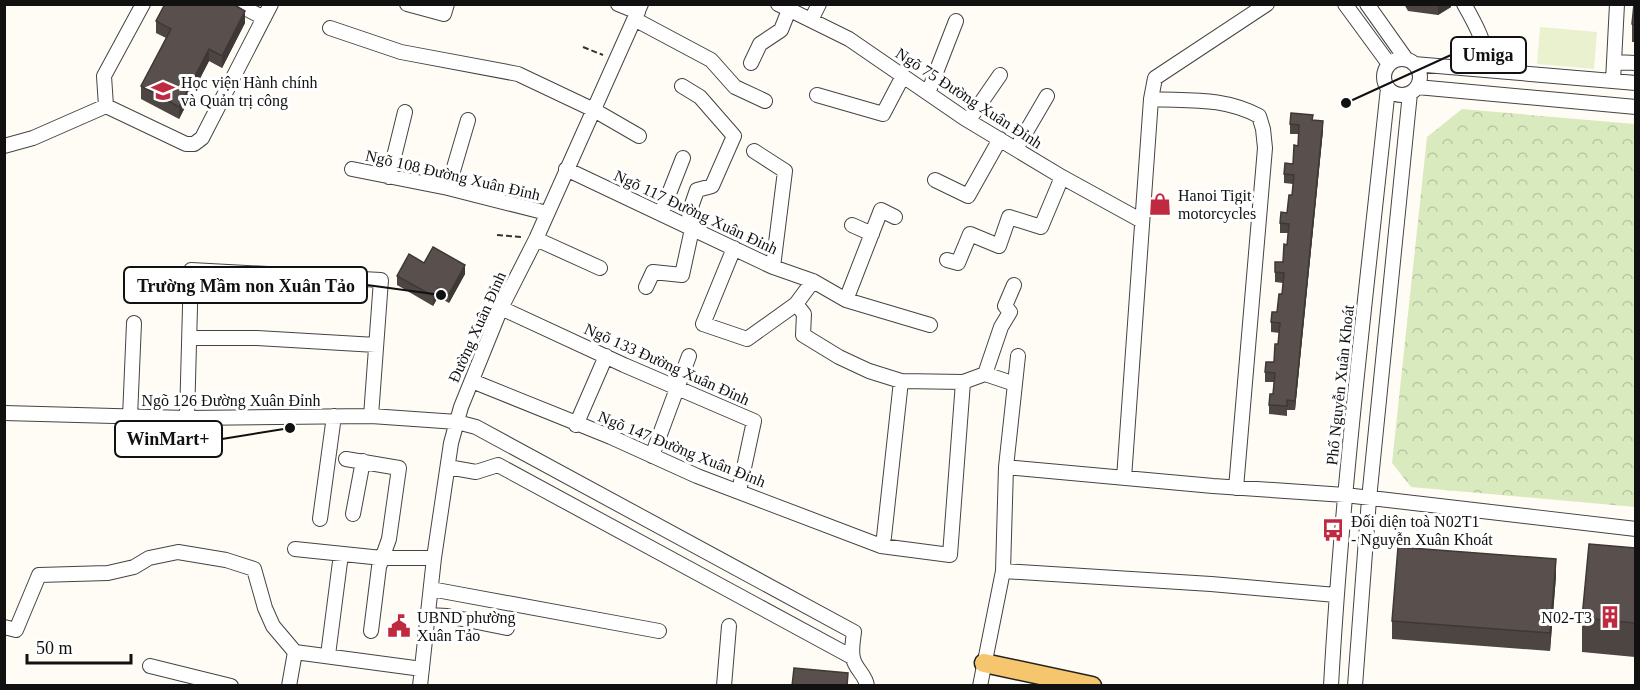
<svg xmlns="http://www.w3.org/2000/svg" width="1640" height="690" viewBox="0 0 1640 690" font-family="'Times New Roman',serif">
  <defs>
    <pattern id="park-crowns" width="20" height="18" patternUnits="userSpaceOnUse" patternTransform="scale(1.5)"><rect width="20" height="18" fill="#d9eabe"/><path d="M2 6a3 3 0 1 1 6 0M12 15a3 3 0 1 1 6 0" fill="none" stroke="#b9c8a2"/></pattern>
  </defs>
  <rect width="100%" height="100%" fill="#fffcf5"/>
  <path fill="url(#park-crowns)" d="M 1462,109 L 1635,124 L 1635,507 L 1411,487 L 1392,463 L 1427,137 Z"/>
  <path fill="#e9f1cf" d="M 1540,27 L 1597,32 L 1594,69 L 1537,64 Z"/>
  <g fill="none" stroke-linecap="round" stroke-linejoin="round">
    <g stroke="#444" stroke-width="16">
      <path id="minor" d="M 237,4 L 264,18
        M 407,4 L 444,14 L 447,4
        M 618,4 L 638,12
        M 778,4 L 849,39 L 964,118 L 1062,177 L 1142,221
        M 1345,4 L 1389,64
        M 1367,4 L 1406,59
        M 1464,4 C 1476,25 1487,45 1488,70
        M 636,20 L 711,60 L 735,87 L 765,101
        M 811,20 L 819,4
        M 330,28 L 401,52 L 518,74 L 594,110 L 639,136
        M1384 77a18 18 0 1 1 36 0a18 18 0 1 1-36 0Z
        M 1614,62 L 1636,63
        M 751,63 L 760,44 L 781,30 L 789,10
        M 1414,64 L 1636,83
        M 1613,81 L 1617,4
        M 1417,87 L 1636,107
        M 928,93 L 956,21
        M 817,95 L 883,114 L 903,76
        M 1151,99 C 1190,101 1223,97 1259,116 L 1263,129 L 1265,148 L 1236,488
        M 106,106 L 104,76 L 143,4
        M 969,120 L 1000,75
        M 4,146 L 33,138 L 106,106 L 186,144 L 194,144 L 202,138 L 271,4
        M 1016,149 L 1047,96
        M 754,151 L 785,171 L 773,267
        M 352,169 L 448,188 L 547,213
        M 566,169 L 773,267 L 813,281 L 846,300 L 930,325
        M 389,177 L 405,112
        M 935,180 L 968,196 L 1000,139
        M 448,188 L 468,120
        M 661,214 L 683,158
        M 852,225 L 872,234
        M 536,239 L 600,268
        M 734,248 L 703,324 L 747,339 L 796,304 L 813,281
        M 947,260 L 958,263 L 970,234 L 999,246 L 1009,217 L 1041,227 L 1062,177
        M 646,287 L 653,272 L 682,275 L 692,229 L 689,213 L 697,190 L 712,186 L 734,136 L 700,97 L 682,86
        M 846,300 L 881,210 L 895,217
        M 796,304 L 804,314 L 803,335 L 839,357 L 869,371 L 901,381 L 963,382 L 985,374 L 1001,327 L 1010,312 L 1005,306 L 1014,285
        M 501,308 L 624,365 L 754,421 L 739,491
        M 190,338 L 257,338 L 376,345
        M 985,374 L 1015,384
        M 472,381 L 611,437 L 697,476 L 881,546 L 950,555 L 963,382
        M 4,413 L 187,418 L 371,416 L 457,422 L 476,427 L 854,632 C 853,640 851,651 853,658 C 855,669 866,675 867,686
        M 130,417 L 134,323
        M 187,418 L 191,270 L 381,280 L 371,416
        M 576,425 L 606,356
        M 652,456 L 689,356
        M 346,459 L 399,468 L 389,539 L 379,567 L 371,631
        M 448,467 L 476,472 L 498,465 L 852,657
        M 1006,467 L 1213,486 L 1345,495 L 1636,529
        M 1124,478 L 1151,99 L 1155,78 L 1267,4
        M 353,514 L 363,461
        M 320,519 L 334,416
        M 881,546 L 884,537 L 901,381
        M 295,549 L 382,558 L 434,558
        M 1003,571 L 1211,584 L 1336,595
        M 431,589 L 659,631
        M 428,615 L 447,616 L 507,628
        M 4,627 L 16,630 L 39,575 L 108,573 L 134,567 L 149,558 L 178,552 L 226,560 L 254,569 L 265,608 L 273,626 L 295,652 L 422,669
        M 328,655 L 341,554
        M 150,666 L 231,686
        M 289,686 L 295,652
        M 420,686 L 434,558 L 451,443 L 461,407 L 501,308 L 536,239 L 641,4
        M 724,686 L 729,626
        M 980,686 L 1003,571 L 1006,467 L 1018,356
        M 1331,686 C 1342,486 1367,287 1388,88
        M 1355,686 L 1369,499 L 1410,93"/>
    </g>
    <g stroke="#222" stroke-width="21">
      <path id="major" d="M 984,663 L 1092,686"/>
    </g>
    <path stroke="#333" stroke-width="2" stroke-dasharray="6 3" stroke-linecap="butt" d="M 583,47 L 603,55
      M 497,235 L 521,237"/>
    <use href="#minor" stroke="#fff" stroke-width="14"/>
    <use href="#major" stroke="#f6c66e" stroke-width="18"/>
  </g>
  <path fill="#4d4542" d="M 1404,4 L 1451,4 L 1451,7 L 1438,15 L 1408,11 Z
    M 1635,4 L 1635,42 L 1632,42 L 1632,24 Z
    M 156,21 L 245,23 L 222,68 L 209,61 L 179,119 L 141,99 L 141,86 L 166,38 L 156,33 Z
    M 1313,120 L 1323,130 L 1295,410 L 1287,410 L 1287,416 L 1269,414 L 1269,405 L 1273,394 L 1274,382 L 1265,382 L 1265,372 L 1274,362 L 1278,344 L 1280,333 L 1271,332 L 1271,322 L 1277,312 L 1282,294 L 1283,283 L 1275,282 L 1275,272 L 1283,262 L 1287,245 L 1288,233 L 1280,233 L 1280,223 L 1287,213 L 1292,195 L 1293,184 L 1284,183 L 1284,174 L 1293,164 L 1298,146 L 1299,134 L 1290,134 L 1290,124 Z
    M 424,263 L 465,274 L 449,303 L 438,297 L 433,306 L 397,285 L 397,276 Z
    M 1635,548 L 1635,657 L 1582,652 L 1582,618 Z
    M 1556,576 L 1550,651 L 1392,639 L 1392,621 Z"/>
  <path fill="#3e3836" d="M 1438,4 L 1451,4 L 1451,7 L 1438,15 Z
    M 245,11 L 245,23 L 222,68 L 222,56 Z
    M 209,49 L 209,61 L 179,119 L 179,107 Z
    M 1323,121 L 1323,130 L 1295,410 L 1295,401 Z
    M 465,265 L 465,274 L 449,303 L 449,294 Z
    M 438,288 L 438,297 L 433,306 L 433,296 Z
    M 1556,559 L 1556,576 L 1550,651 L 1550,633 Z"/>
  <path fill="#59504d" stroke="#3e3836" stroke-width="1.5" d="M 165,4 L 233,4 L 245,11 L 222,56 L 209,49 L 179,107 L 141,86 L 171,29 L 156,21 Z
    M 1634,4 L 1635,4 L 1635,25 L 1632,24 Z
    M 1291,113 L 1313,115 L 1312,120 L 1323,121 L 1295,401 L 1287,400 L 1287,406 L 1269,405 L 1270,394 L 1273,394 L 1275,373 L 1265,372 L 1266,362 L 1274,362 L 1275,344 L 1278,344 L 1280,323 L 1271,322 L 1272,312 L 1277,312 L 1279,294 L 1282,294 L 1284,273 L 1275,272 L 1275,262 L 1283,262 L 1284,244 L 1287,245 L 1289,224 L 1280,223 L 1281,212 L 1287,213 L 1289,195 L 1292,195 L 1294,175 L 1284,174 L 1285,163 L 1293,164 L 1294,145 L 1298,146 L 1299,125 L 1290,124 Z
    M 433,247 L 465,265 L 449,294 L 438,288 L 433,296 L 397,276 L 409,254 L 424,263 Z
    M 1589,544 L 1635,548 L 1635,623 L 1582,618 Z
    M 1398,547 L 1556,559 L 1550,633 L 1392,621 Z
    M 794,668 L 848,673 L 847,686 L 792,686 Z"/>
  <defs>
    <g id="university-bare" transform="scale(1.8)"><path d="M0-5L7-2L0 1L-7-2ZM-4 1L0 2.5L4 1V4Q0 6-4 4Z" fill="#c02a41" stroke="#fff" stroke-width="2.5" paint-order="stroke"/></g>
    <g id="shop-bare" transform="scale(1.8)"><path d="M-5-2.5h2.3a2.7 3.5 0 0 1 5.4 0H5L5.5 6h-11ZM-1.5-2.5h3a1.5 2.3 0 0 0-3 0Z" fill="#c02a41" stroke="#fff" stroke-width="2.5" paint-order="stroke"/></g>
    <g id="bus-bare" transform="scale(1.8)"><path d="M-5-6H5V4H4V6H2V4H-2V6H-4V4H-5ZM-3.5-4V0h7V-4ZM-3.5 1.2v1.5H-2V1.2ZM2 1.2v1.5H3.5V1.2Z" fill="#c02a41" stroke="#fff" stroke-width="2.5" paint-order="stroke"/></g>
    <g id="building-bare" transform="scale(1.8)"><path d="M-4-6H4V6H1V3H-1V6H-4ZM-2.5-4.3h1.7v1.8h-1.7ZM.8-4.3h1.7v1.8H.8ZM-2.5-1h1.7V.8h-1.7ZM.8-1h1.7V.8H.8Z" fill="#c02a41" stroke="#fff" stroke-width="2.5" paint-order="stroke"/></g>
    <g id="civic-bare" transform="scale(1.8)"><path d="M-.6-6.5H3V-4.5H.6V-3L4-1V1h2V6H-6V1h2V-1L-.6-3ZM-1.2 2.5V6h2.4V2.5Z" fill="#c02a41" stroke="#fff" stroke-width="2.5" paint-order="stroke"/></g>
  </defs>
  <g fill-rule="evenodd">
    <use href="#university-bare" x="163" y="91"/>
    <use href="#shop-bare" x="1160" y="204"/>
    <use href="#bus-bare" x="1333" y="530"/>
    <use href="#building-bare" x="1610" y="617"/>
    <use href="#civic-bare" x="399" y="626"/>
  </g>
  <g text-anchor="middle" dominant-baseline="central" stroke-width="6" stroke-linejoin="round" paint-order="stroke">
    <g font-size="16" fill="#111" stroke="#fff" text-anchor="start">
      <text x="181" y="82">Học viện Hành chính<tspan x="181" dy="18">và Quản trị công</tspan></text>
      <text x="1178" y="195">Hanoi Tigit<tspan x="1178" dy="18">motorcycles</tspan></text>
      <text x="1351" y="521">Đối diện toà N02T1<tspan x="1351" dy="18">- Nguyễn Xuân Khoát</tspan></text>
      <text x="417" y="617">UBND phường<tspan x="417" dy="18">Xuân Tảo</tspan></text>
      <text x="1592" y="617" text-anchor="end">N02-T3</text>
    </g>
    <g font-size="16" fill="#111" stroke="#fff">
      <text transform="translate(969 98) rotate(33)">Ngõ 75 Đường Xuân Đỉnh</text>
      <text transform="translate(453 175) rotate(13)">Ngõ 108 Đường Xuân Đỉnh</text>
      <text transform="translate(696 212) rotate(25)">Ngõ 117 Đường Xuân Đỉnh</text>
      <text transform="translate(477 327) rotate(-66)">Đường Xuân Đỉnh</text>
      <text transform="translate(667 364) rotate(24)">Ngõ 133 Đường Xuân Đỉnh</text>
      <text transform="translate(1340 385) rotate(-84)">Phố Nguyễn Xuân Khoát</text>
      <text x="231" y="400">Ngõ 126 Đường Xuân Đỉnh</text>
      <text transform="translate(682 449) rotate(22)">Ngõ 147 Đường Xuân Đỉnh</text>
    </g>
  </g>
  <path fill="none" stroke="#111" stroke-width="2" d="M1346 103L1451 55M441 295L367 285M290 428L222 439"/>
  <g fill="#111" stroke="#fff" stroke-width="2">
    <circle cx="1346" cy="103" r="6"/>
    <circle cx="441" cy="295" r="6"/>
    <circle cx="290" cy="428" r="6"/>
  </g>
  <g fill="#fff" stroke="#111" stroke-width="2">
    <rect x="1451" y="37" width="75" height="36" rx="6"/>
    <rect x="124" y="267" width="243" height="36" rx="6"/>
    <rect x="115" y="421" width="107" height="36" rx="6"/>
  </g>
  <g font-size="18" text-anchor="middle" font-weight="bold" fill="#111">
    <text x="1488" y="61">Umiga</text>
    <text x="246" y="292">Trường Mầm non Xuân Tảo</text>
    <text x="168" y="445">WinMart+</text>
  </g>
  <rect width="1640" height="690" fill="none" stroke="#111111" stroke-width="12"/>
  <path d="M27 654v9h104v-9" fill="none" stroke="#111111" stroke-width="3"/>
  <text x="36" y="654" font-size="18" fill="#111111" stroke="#ffffff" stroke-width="4.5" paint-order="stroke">50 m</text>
</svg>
